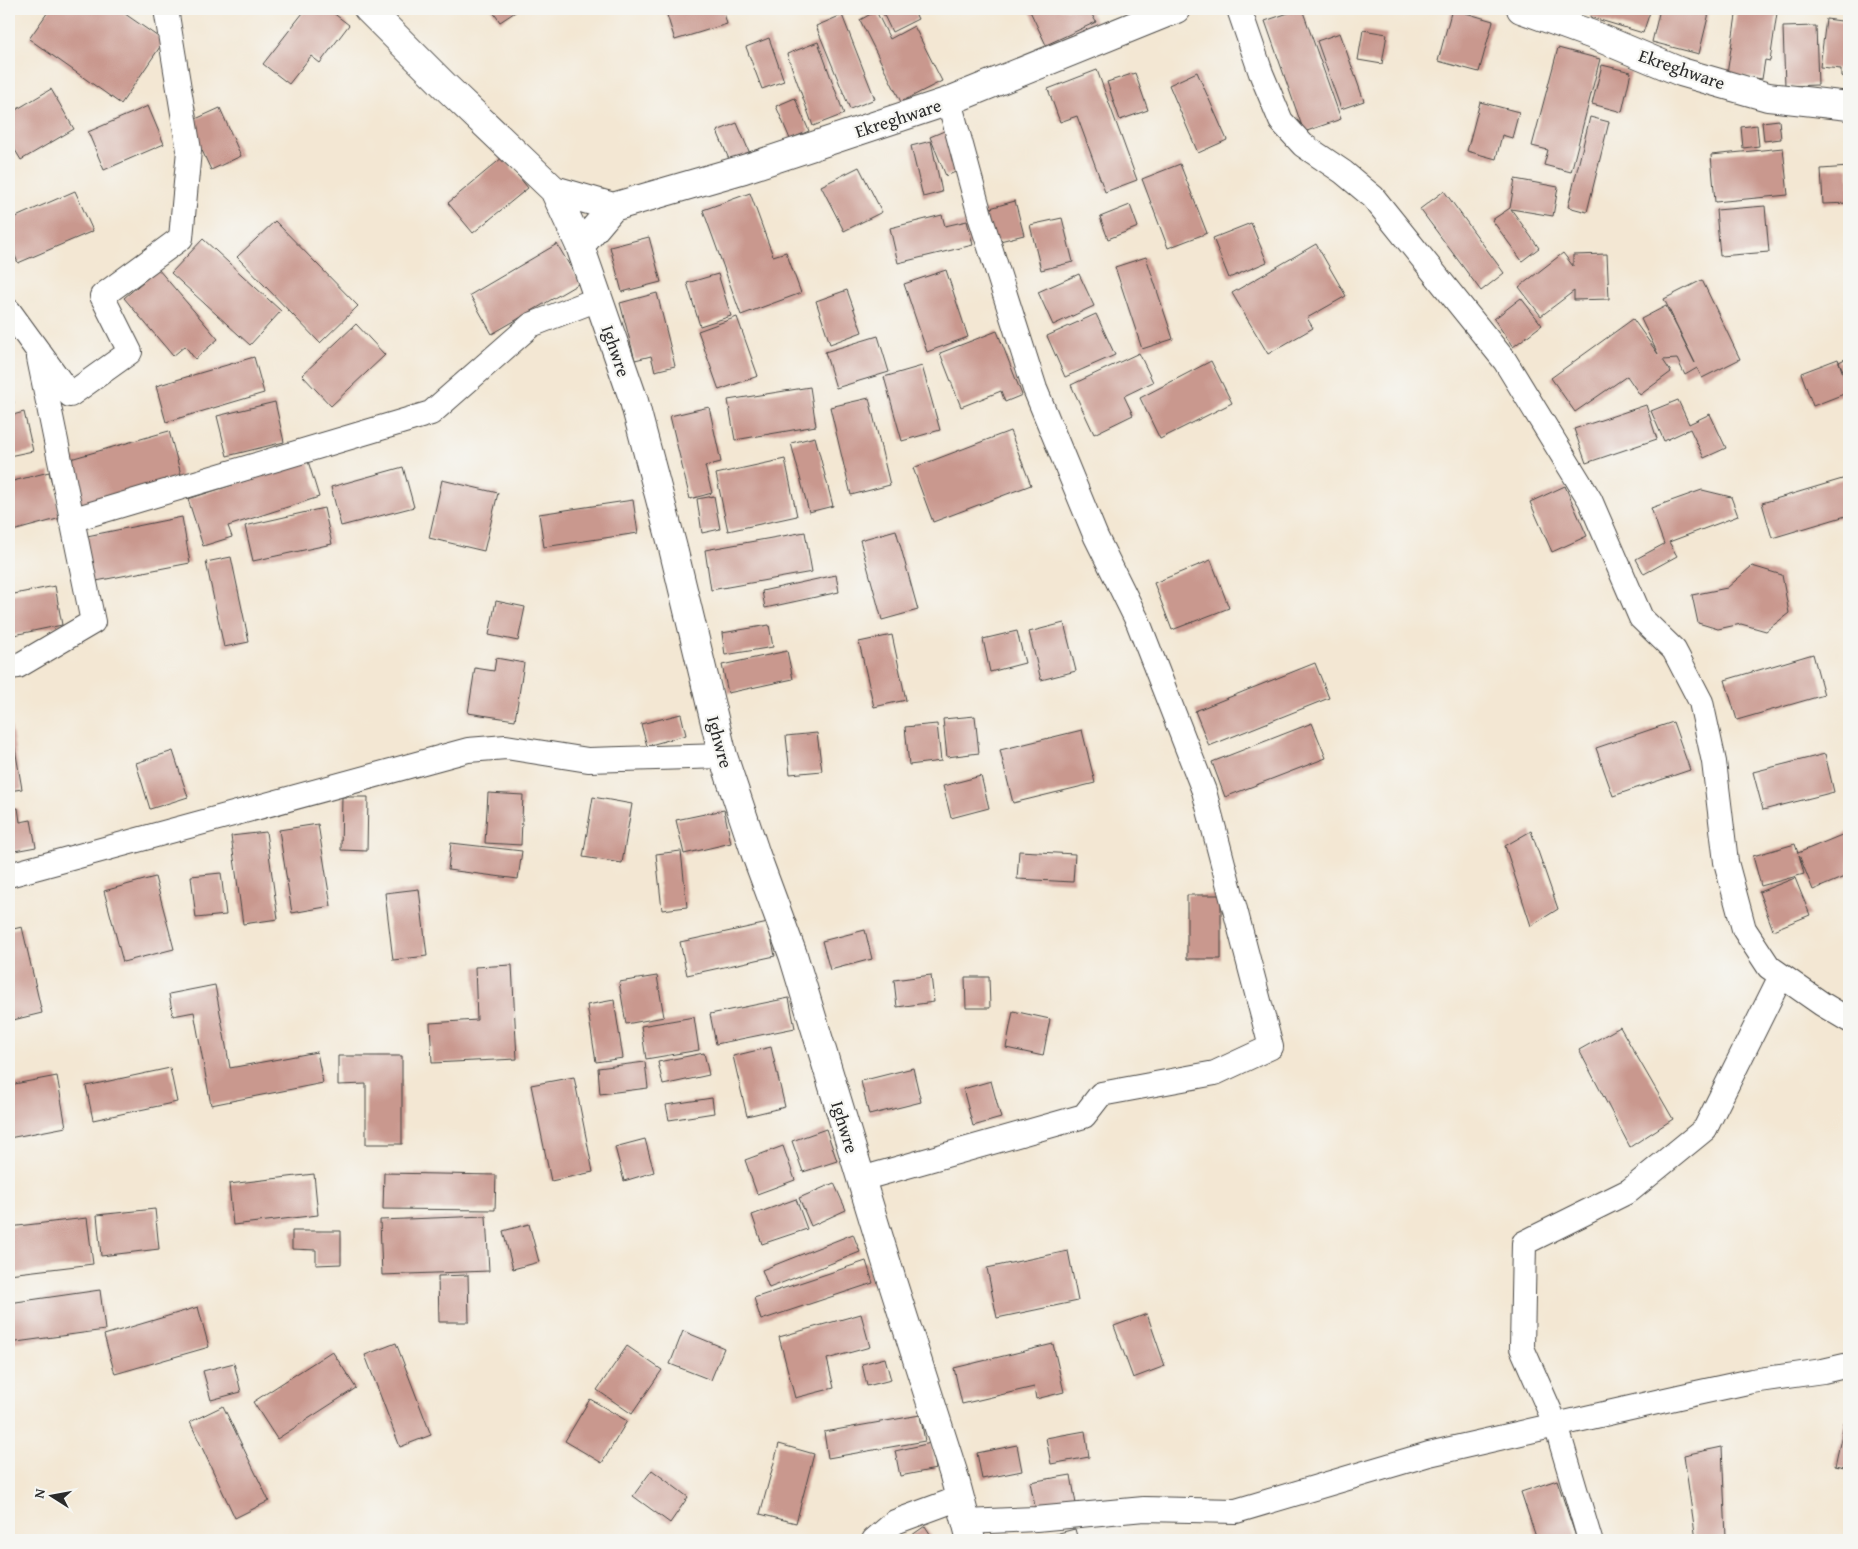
<svg xmlns="http://www.w3.org/2000/svg" width="1858" height="1549" viewBox="0 0 1858 1549" font-family="'Gentium Book Plus',serif">
  <rect width="100%" height="100%" fill="#f6f6f2"/>
  <filter id="ink" filterUnits="userSpaceOnUse"><feTurbulence type="fractalNoise" baseFrequency=".02" numOctaves="2"/><feDisplacementMap in="SourceGraphic" scale="10" xChannelSelector="R" yChannelSelector="G"/><feConvolveMatrix kernelMatrix="1 2 1 2 8 2 1 2 1" color-interpolation-filters="sRGB"/></filter>
  <filter id="wash" filterUnits="userSpaceOnUse"><feTurbulence type="fractalNoise" baseFrequency=".0096" numOctaves="4" result="noise"/><feDisplacementMap in="SourceGraphic" scale="20" xChannelSelector="R" yChannelSelector="G"/><feGaussianBlur stdDeviation="1.12" result="paint"/><feColorMatrix in="noise" values="0 0 0 0 0 0 0 0 0 0 0 0 0 0 0 0 0 1.4 0 .05"/><feComposite in="paint" operator="in"/></filter>
  <g filter="url(#wash)">
    <rect width="100%" height="100%" fill="#f3e7d3"/>
    <g id="blocks">
      <path fill="#c9988e" d="M 50,9 L 118,9 L 164,41 L 121,104 L 29,39 Z
        M 306,9 L 328,9 L 349,25 L 320,63 L 311,56 L 289,84 L 263,64 Z
        M 491,9 L 520,9 L 500,22 Z
        M 665,9 L 723,9 L 727,24 L 675,40 Z
        M 881,9 L 913,9 L 918,19 L 892,32 Z
        M 1029,9 L 1089,9 L 1096,22 L 1046,45 Z
        M 1300,9 L 1302,9 L 1341,119 L 1304,132 L 1265,21 Z
        M 1452,9 L 1493,21 L 1479,72 L 1438,61 Z
        M 1593,9 L 1651,9 L 1643,33 L 1590,17 Z
        M 1660,9 L 1710,9 L 1699,54 L 1652,42 Z
        M 1737,9 L 1777,13 L 1770,61 L 1765,60 L 1762,79 L 1727,74 Z
        M 876,11 L 890,39 L 914,26 L 942,81 L 901,102 L 860,20 Z
        M 842,15 L 875,99 L 850,109 L 816,26 Z
        M 1826,19 L 1849,22 L 1849,78 L 1841,76 L 1841,69 L 1820,67 Z
        M 1816,26 L 1818,85 L 1785,86 L 1783,27 Z
        M 1363,30 L 1387,34 L 1382,64 L 1358,60 Z
        M 1340,33 L 1364,101 L 1341,109 L 1317,41 Z
        M 769,38 L 784,81 L 762,89 L 746,47 Z
        M 818,42 L 844,114 L 813,126 L 787,54 Z
        M 1558,48 L 1600,59 L 1571,172 L 1544,165 L 1548,150 L 1532,146 Z
        M 1602,65 L 1631,72 L 1622,112 L 1592,104 Z
        M 1097,70 L 1137,180 L 1105,192 L 1077,116 L 1060,122 L 1048,89 Z
        M 1197,72 L 1227,140 L 1198,153 L 1169,85 Z
        M 1135,73 L 1148,110 L 1120,120 L 1107,82 Z
        M 51,89 L 74,129 L 21,160 L 9,140 L 9,114 Z
        M 795,98 L 809,131 L 790,139 L 776,106 Z
        M 1480,102 L 1519,112 L 1512,138 L 1502,135 L 1496,159 L 1467,151 Z
        M 148,106 L 164,144 L 104,170 L 88,132 Z
        M 220,108 L 241,156 L 211,170 L 189,122 Z
        M 1590,117 L 1609,122 L 1587,212 L 1568,207 Z
        M 1779,120 L 1781,139 L 1764,141 L 1762,122 Z
        M 737,123 L 751,156 L 731,164 L 717,131 Z
        M 1757,125 L 1759,146 L 1743,148 L 1741,127 Z
        M 949,129 L 965,168 L 946,176 L 930,137 Z
        M 931,141 L 942,192 L 923,197 L 911,146 Z
        M 1783,148 L 1788,195 L 1715,202 L 1711,155 Z
        M 503,157 L 528,188 L 473,233 L 448,203 Z
        M 1180,164 L 1207,233 L 1168,248 L 1142,179 Z
        M 859,167 L 882,212 L 844,231 L 821,186 Z
        M 1849,167 L 1849,203 L 1823,204 L 1821,169 Z
        M 1515,179 L 1558,187 L 1553,216 L 1511,209 L 1539,248 L 1522,261 L 1492,220 L 1510,208 Z
        M 75,191 L 93,231 L 18,263 L 9,241 L 9,220 Z
        M 1444,191 L 1504,273 L 1481,291 L 1420,209 Z
        M 750,193 L 773,256 L 786,252 L 801,293 L 741,315 L 703,210 Z
        M 1015,201 L 1024,235 L 992,243 L 983,210 Z
        M 1130,205 L 1138,227 L 1108,239 L 1100,217 Z
        M 1765,206 L 1769,252 L 1720,256 L 1716,210 Z
        M 942,215 L 945,226 L 967,221 L 973,245 L 898,263 L 890,228 Z
        M 1062,218 L 1073,262 L 1041,270 L 1030,225 Z
        M 275,221 L 358,306 L 320,343 L 237,257 Z
        M 1251,223 L 1267,262 L 1229,278 L 1213,238 Z
        M 649,237 L 661,282 L 622,292 L 610,247 Z
        M 203,239 L 281,311 L 250,345 L 171,273 Z
        M 557,244 L 580,283 L 492,334 L 470,295 Z
        M 1316,244 L 1346,296 L 1307,318 L 1313,328 L 1268,354 L 1232,293 Z
        M 1563,253 L 1573,266 L 1573,255 L 1607,254 L 1609,299 L 1574,300 L 1574,291 L 1541,316 L 1519,287 Z
        M 1146,257 L 1173,339 L 1142,349 L 1115,267 Z
        M 158,269 L 218,339 L 195,359 L 185,346 L 173,356 L 124,298 Z
        M 946,270 L 968,337 L 927,352 L 904,284 Z
        M 718,274 L 731,316 L 700,326 L 687,283 Z
        M 1079,274 L 1094,306 L 1053,325 L 1038,292 Z
        M 1702,280 L 1740,359 L 1702,378 L 1697,368 L 1685,375 L 1677,359 L 1663,360 L 1671,372 L 1640,395 L 1627,376 L 1575,412 L 1551,378 L 1633,319 L 1658,354 L 1641,319 L 1666,306 L 1695,363 L 1664,299 Z
        M 847,290 L 862,332 L 830,344 L 816,301 Z
        M 657,293 L 675,366 L 655,371 L 651,356 L 635,360 L 620,303 Z
        M 1521,298 L 1542,325 L 1513,347 L 1494,319 Z
        M 1096,314 L 1115,355 L 1065,377 L 1047,336 Z
        M 737,317 L 758,376 L 719,390 L 698,331 Z
        M 356,324 L 385,355 L 331,406 L 302,375 Z
        M 997,331 L 1022,395 L 1005,402 L 1001,391 L 961,407 L 940,353 Z
        M 878,336 L 889,372 L 836,388 L 825,352 Z
        M 1139,353 L 1153,382 L 1124,396 L 1133,415 L 1094,434 L 1071,385 Z
        M 254,357 L 264,393 L 166,422 L 156,386 Z
        M 1849,357 L 1849,383 L 1839,362 Z
        M 1838,359 L 1849,392 L 1813,406 L 1801,373 Z
        M 1211,361 L 1232,403 L 1160,439 L 1140,398 Z
        M 922,366 L 940,430 L 902,441 L 884,377 Z
        M 9,385 L 14,403 L 9,404 Z
        M 810,387 L 816,426 L 735,440 L 728,400 Z
        M 869,398 L 890,485 L 851,495 L 830,407 Z
        M 1678,400 L 1689,424 L 1710,414 L 1726,448 L 1704,458 L 1690,429 L 1664,441 L 1651,411 Z
        M 275,402 L 284,442 L 227,456 L 217,416 Z
        M 1646,405 L 1657,439 L 1586,463 L 1574,429 Z
        M 709,407 L 721,462 L 705,466 L 712,493 L 690,499 L 670,416 Z
        M 24,412 L 33,451 L 9,456 L 9,416 Z
        M 169,431 L 182,478 L 79,507 L 67,460 Z
        M 1010,431 L 1031,485 L 933,522 L 913,468 Z
        M 815,437 L 833,506 L 809,512 L 791,443 Z
        M 785,459 L 797,516 L 728,531 L 716,474 Z
        M 308,461 L 319,497 L 228,526 L 232,537 L 203,546 L 188,499 Z
        M 403,467 L 414,507 L 341,526 L 331,487 Z
        M 49,472 L 61,518 L 9,532 L 9,482 Z
        M 1849,477 L 1849,515 L 1772,538 L 1762,503 Z
        M 442,480 L 498,493 L 484,551 L 429,538 Z
        M 1565,486 L 1587,536 L 1552,552 L 1530,502 Z
        M 1702,490 L 1731,497 L 1738,516 L 1669,542 L 1677,556 L 1644,574 L 1636,559 L 1664,544 L 1651,508 Z
        M 714,496 L 720,529 L 702,533 L 697,499 Z
        M 633,500 L 638,533 L 544,547 L 539,514 Z
        M 324,508 L 332,544 L 253,561 L 245,526 Z
        M 182,517 L 190,563 L 91,582 L 82,537 Z
        M 896,530 L 918,610 L 882,620 L 860,540 Z
        M 805,532 L 812,572 L 711,590 L 705,550 Z
        M 231,557 L 249,642 L 224,647 L 206,562 Z
        M 1211,560 L 1229,608 L 1172,630 L 1154,583 Z
        M 1752,566 L 1782,575 L 1789,613 L 1766,631 L 1741,624 L 1718,629 L 1698,623 L 1692,595 L 1727,588 Z
        M 836,575 L 839,592 L 765,608 L 762,591 Z
        M 55,586 L 62,625 L 9,636 L 9,595 Z
        M 496,601 L 525,607 L 518,641 L 489,635 Z
        M 1064,623 L 1076,671 L 1041,680 L 1029,632 Z
        M 769,625 L 773,647 L 725,655 L 722,633 Z
        M 1017,631 L 1025,663 L 990,672 L 983,639 Z
        M 892,635 L 906,700 L 874,707 L 859,642 Z
        M 787,651 L 793,679 L 728,693 L 722,665 Z
        M 1813,654 L 1824,695 L 1737,720 L 1725,680 Z
        M 496,658 L 524,663 L 515,720 L 468,713 L 475,668 L 494,671 Z
        M 1315,663 L 1329,698 L 1209,746 L 1195,711 Z
        M 9,714 L 22,789 L 9,791 Z
        M 681,714 L 686,735 L 647,746 L 641,724 Z
        M 975,716 L 979,753 L 947,757 L 943,719 Z
        M 1673,722 L 1690,770 L 1613,796 L 1596,748 Z
        M 1312,723 L 1326,758 L 1225,797 L 1212,762 Z
        M 937,724 L 941,761 L 909,765 L 905,727 Z
        M 1082,730 L 1095,783 L 1013,803 L 1000,750 Z
        M 817,733 L 822,771 L 790,774 L 786,736 Z
        M 173,751 L 188,797 L 150,809 L 136,763 Z
        M 1825,754 L 1834,792 L 1763,810 L 1753,772 Z
        M 981,776 L 989,808 L 951,818 L 943,786 Z
        M 488,793 L 523,795 L 521,845 L 485,843 Z
        M 342,797 L 368,797 L 367,851 L 341,850 Z
        M 593,797 L 632,804 L 622,863 L 583,857 Z
        M 18,808 L 20,822 L 31,820 L 36,847 L 9,852 L 9,809 Z
        M 724,810 L 731,843 L 684,854 L 676,820 Z
        M 318,824 L 331,906 L 292,913 L 279,830 Z
        M 1531,831 L 1558,909 L 1531,926 L 1505,846 Z
        M 266,832 L 278,919 L 243,924 L 231,836 Z
        M 1849,832 L 1849,875 L 1813,890 L 1799,855 L 1804,874 L 1761,886 L 1753,856 L 1795,844 L 1798,853 Z
        M 451,843 L 522,851 L 518,879 L 448,870 Z
        M 681,851 L 687,907 L 662,910 L 656,854 Z
        M 1019,851 L 1075,854 L 1073,882 L 1017,879 Z
        M 221,873 L 226,915 L 196,918 L 191,876 Z
        M 155,877 L 174,949 L 123,962 L 104,891 Z
        M 1795,878 L 1810,915 L 1773,930 L 1759,892 Z
        M 419,889 L 427,956 L 393,960 L 385,893 Z
        M 1187,895 L 1221,895 L 1221,959 L 1187,959 Z
        M 768,923 L 775,956 L 687,975 L 680,942 Z
        M 22,927 L 42,1013 L 9,1021 L 9,930 Z
        M 865,930 L 872,959 L 830,970 L 822,941 Z
        M 512,965 L 517,1059 L 432,1063 L 430,1023 L 477,1020 L 475,967 Z
        M 931,975 L 934,1002 L 897,1007 L 894,980 Z
        M 657,976 L 664,1017 L 626,1024 L 619,982 Z
        M 965,977 L 989,977 L 990,1008 L 966,1008 Z
        M 215,985 L 230,1068 L 317,1052 L 323,1083 L 211,1105 L 194,1012 L 173,1016 L 169,994 Z
        M 789,998 L 795,1028 L 716,1044 L 710,1014 Z
        M 614,1000 L 623,1058 L 596,1062 L 587,1005 Z
        M 1013,1011 L 1050,1019 L 1043,1056 L 1006,1048 Z
        M 694,1017 L 699,1050 L 646,1059 L 641,1026 Z
        M 1620,1027 L 1673,1119 L 1630,1147 L 1579,1050 Z
        M 771,1047 L 785,1107 L 747,1116 L 733,1056 Z
        M 704,1053 L 709,1075 L 663,1085 L 658,1062 Z
        M 338,1056 L 402,1056 L 402,1144 L 366,1144 L 366,1084 L 338,1085 Z
        M 645,1062 L 648,1088 L 600,1094 L 598,1068 Z
        M 170,1068 L 177,1102 L 93,1120 L 86,1086 Z
        M 913,1068 L 921,1102 L 869,1115 L 861,1081 Z
        M 57,1076 L 66,1127 L 9,1138 L 9,1085 Z
        M 574,1077 L 593,1172 L 551,1181 L 531,1085 Z
        M 991,1081 L 1001,1118 L 973,1126 L 963,1089 Z
        M 712,1098 L 714,1113 L 669,1120 L 666,1105 Z
        M 826,1129 L 837,1161 L 803,1172 L 792,1141 Z
        M 645,1139 L 654,1172 L 624,1181 L 615,1147 Z
        M 783,1146 L 795,1180 L 757,1194 L 745,1160 Z
        M 384,1173 L 496,1175 L 495,1210 L 383,1209 Z
        M 314,1174 L 318,1215 L 233,1225 L 229,1184 Z
        M 834,1183 L 846,1210 L 811,1226 L 799,1198 Z
        M 796,1199 L 807,1229 L 762,1244 L 752,1215 Z
        M 155,1209 L 159,1249 L 101,1256 L 97,1215 Z
        M 486,1216 L 489,1271 L 382,1275 L 380,1220 Z
        M 87,1218 L 93,1264 L 9,1274 L 9,1227 Z
        M 529,1224 L 539,1262 L 513,1269 L 503,1231 Z
        M 292,1231 L 341,1231 L 341,1264 L 316,1265 L 316,1250 L 292,1249 Z
        M 853,1234 L 860,1252 L 769,1288 L 762,1270 Z
        M 1068,1251 L 1078,1301 L 997,1318 L 987,1268 Z
        M 866,1261 L 873,1283 L 761,1320 L 754,1298 Z
        M 468,1275 L 469,1322 L 439,1322 L 438,1276 Z
        M 100,1290 L 105,1330 L 9,1343 L 9,1303 Z
        M 198,1307 L 209,1347 L 115,1374 L 104,1335 Z
        M 861,1314 L 870,1347 L 827,1359 L 834,1388 L 795,1398 L 779,1337 Z
        M 1147,1314 L 1165,1366 L 1133,1378 L 1114,1326 Z
        M 683,1331 L 724,1348 L 711,1380 L 670,1364 Z
        M 396,1343 L 431,1435 L 400,1447 L 365,1355 Z
        M 1053,1344 L 1064,1392 L 1036,1399 L 1034,1387 L 962,1404 L 954,1368 Z
        M 627,1346 L 662,1370 L 632,1414 L 597,1390 Z
        M 332,1351 L 356,1388 L 277,1439 L 253,1402 Z
        M 885,1358 L 891,1380 L 867,1386 L 862,1364 Z
        M 234,1363 L 241,1392 L 211,1400 L 203,1371 Z
        M 590,1399 L 627,1421 L 602,1463 L 565,1441 Z
        M 223,1406 L 269,1501 L 235,1518 L 190,1422 Z
        M 920,1415 L 925,1441 L 828,1458 L 824,1432 Z
        M 1845,1420 L 1849,1421 L 1849,1469 L 1835,1466 Z
        M 1085,1431 L 1089,1457 L 1051,1464 L 1046,1438 Z
        M 931,1443 L 936,1469 L 900,1476 L 895,1451 Z
        M 779,1444 L 814,1454 L 796,1523 L 760,1514 Z
        M 1017,1445 L 1022,1471 L 982,1479 L 977,1453 Z
        M 1722,1447 L 1726,1537 L 1696,1540 L 1684,1455 Z
        M 652,1470 L 688,1497 L 670,1523 L 633,1496 Z
        M 1071,1475 L 1076,1504 L 1036,1511 L 1030,1482 Z
        M 1557,1480 L 1577,1540 L 1537,1540 L 1521,1492 Z
        M 925,1526 L 934,1540 L 905,1540 Z
        M 1075,1529 L 1078,1540 L 1040,1540 L 1039,1538 Z"/>
    </g>
  </g>
  <g filter="url(#ink)">
    <use href="#blocks" fill-opacity="0" stroke="#494744" stroke-width="1"/>
    <g fill="none" stroke-linecap="round" stroke-linejoin="round">
      <g stroke="#494744" stroke-width="26">
        <path id="minor" d="M 1239,9 L 1261,73 L 1281,121 L 1303,145 L 1343,172 L 1373,197 L 1505,361 L 1590,500 L 1641,618 L 1674,650 L 1701,702 L 1714,762 L 1726,862 L 1744,929 L 1769,967 L 1822,1004 L 1849,1020
          M 9,311 L 70,395 L 130,352 L 102,296 L 181,238 L 189,150 L 166,9
          M 71,520 L 431,413 L 531,325 L 598,299
          M 9,667 L 18,666 L 93,622 L 39,358
          M 9,875 L 468,750 L 506,747 L 588,760 L 723,756
          M 861,1179 L 1084,1116 L 1101,1094 L 1215,1073 L 1271,1047 L 1204,791 L 1138,622 L 1096,537 L 1035,389 L 981,219 L 949,101
          M 966,1522 L 1036,1519 L 1144,1509 L 1236,1511 L 1429,1454 L 1683,1396 L 1752,1381 L 1823,1371 L 1849,1365
          M 874,1540 L 895,1522 L 960,1498
          M 1590,1540 L 1556,1425 L 1522,1348 L 1524,1243 L 1629,1191 L 1705,1129 L 1781,976"/>
      </g>
      <g stroke="#494744" stroke-width="30">
        <path id="tertiary" d="M 368,9 L 445,86 L 554,190 L 580,246 L 634,401 L 673,548 L 723,756 L 756,855 L 793,955 L 893,1284 L 953,1472 L 971,1540
          M 1521,9 L 1593,35 L 1681,72 L 1768,97 L 1849,106
          M 554,190 L 613,207 L 744,169 L 949,101 L 1176,9
          M 580,246 L 613,207"/>
      </g>
      <use href="#minor" stroke="#fff" stroke-width="24"/>
      <use href="#tertiary" stroke="#fff" stroke-width="28"/>
    </g>
  </g>
  <g text-anchor="middle" dominant-baseline="central" stroke-width="4.5" stroke-linejoin="round" paint-order="stroke">
    <g font-size="18" fill="#2b2b2b" stroke="#f6f6f2">
      <text transform="translate(1682 69) rotate(19)">Ekreghware</text>
      <text transform="translate(898 118) rotate(-18)">Ekreghware</text>
      <text transform="translate(616 351) rotate(71)">Ighwre</text>
      <text transform="translate(720 742) rotate(75)">Ighwre</text>
      <text transform="translate(845 1127) rotate(73)">Ighwre</text>
    </g>
  </g>
  <rect width="1858" height="1549" fill="none" stroke="#f6f6f2" stroke-width="30"/>
  <g transform="translate(52 1496) rotate(281)" stroke="#f6f6f2" stroke-width="4" paint-order="stroke">
  <path d="M0-4L9 19L0 12L-9 19Z" fill="#2b2b2b"/>
  <text y="-8" font-size="14" font-weight="bold" text-anchor="middle" fill="#2b2b2b">N</text>
  </g>
</svg>
